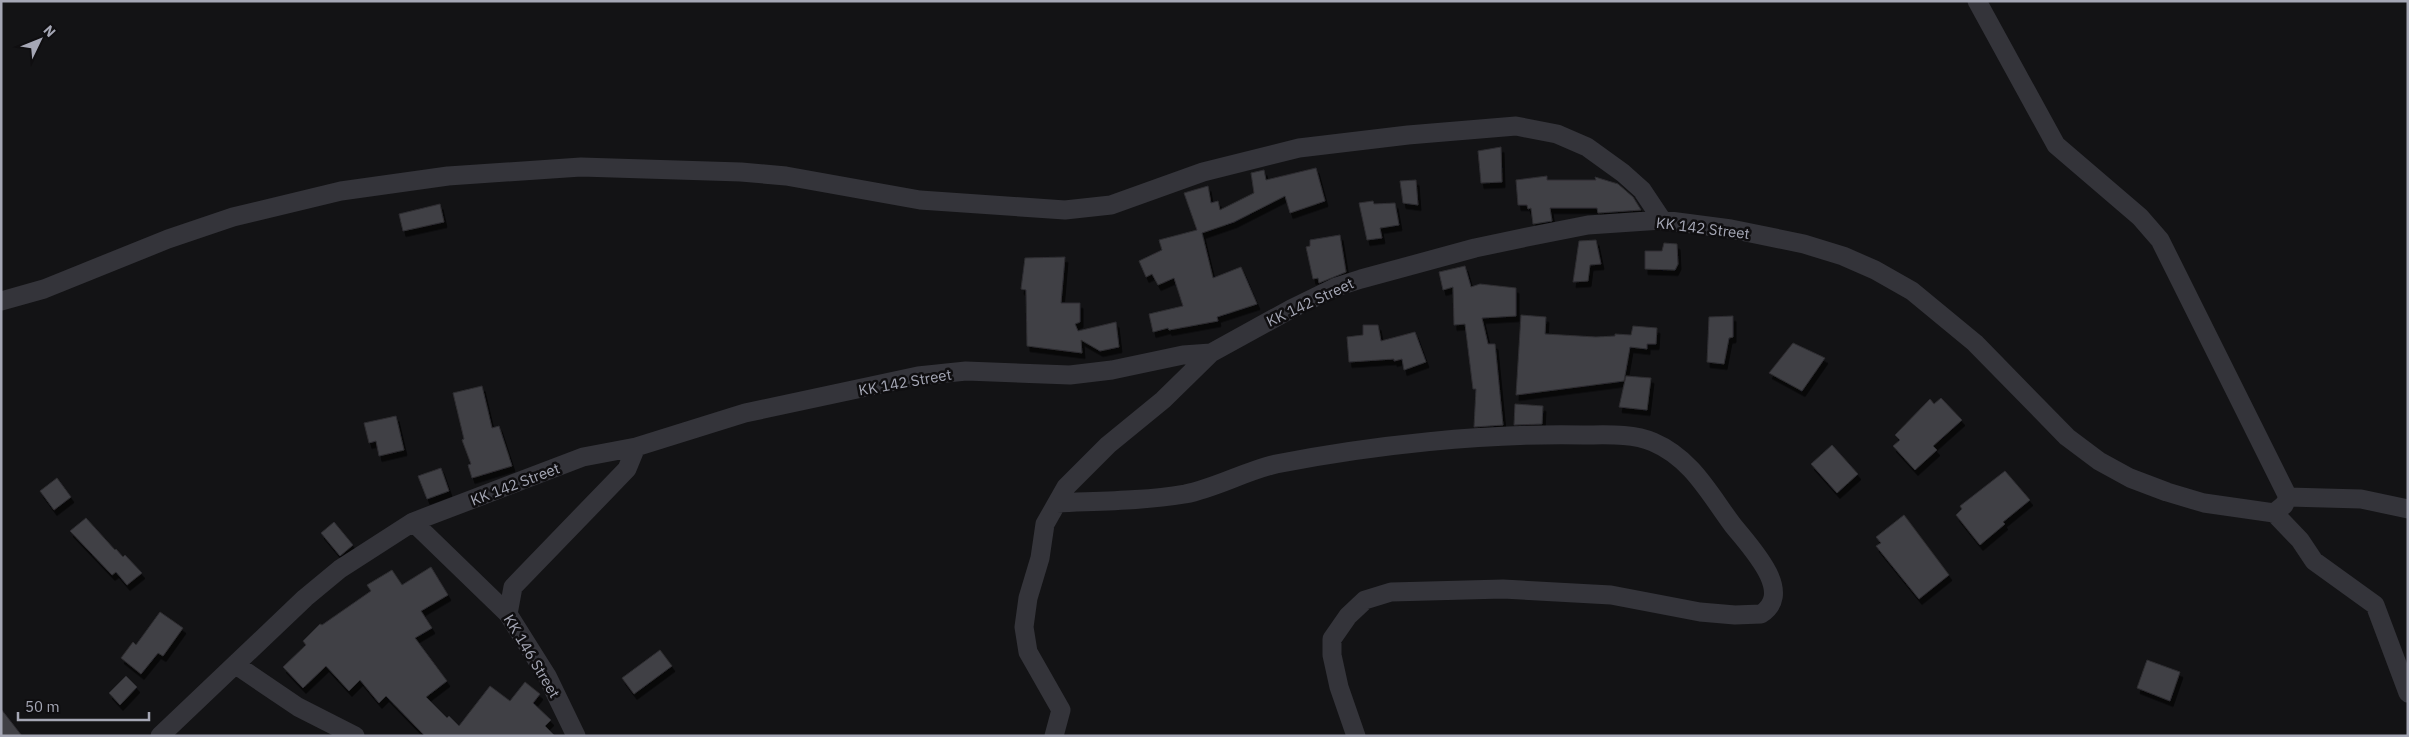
<svg xmlns="http://www.w3.org/2000/svg" width="2409" height="737" viewBox="0 0 2409 737" font-family="'IBM Plex Sans',sans-serif">
  <defs>
    <filter id="shadow"><feDropShadow dx="3" dy="5.5" stdDeviation="0" flood-color="#0009"/></filter>
  </defs>
  <rect width="100%" height="100%" fill="#131315"/>
  <path fill="#404045" stroke="#2e2d31" filter="url(#shadow)" d="M 1501,147 L 1502,182 L 1481,183 L 1478,151 Z
    M 1316,168 L 1325,201 L 1290,213 L 1285,196 L 1234,222 L 1202,233 L 1213,278 L 1241,267 L 1257,304 L 1217,317 L 1218,321 L 1169,330 L 1168,328 L 1153,332 L 1149,314 L 1183,306 L 1174,278 L 1158,285 L 1152,274 L 1146,277 L 1139,261 L 1162,250 L 1159,240 L 1197,230 L 1184,193 L 1208,186 L 1211,203 L 1218,201 L 1220,210 L 1254,193 L 1251,173 L 1264,170 L 1266,180 Z
    M 1547,176 L 1547,180 L 1596,180 L 1595,177 L 1618,184 L 1633,197 L 1641,210 L 1598,213 L 1597,208 L 1550,208 L 1552,221 L 1533,224 L 1531,208 L 1528,209 L 1527,205 L 1518,205 L 1516,180 Z
    M 1416,180 L 1418,205 L 1403,203 L 1400,181 Z
    M 1373,201 L 1374,204 L 1395,203 L 1399,225 L 1380,228 L 1382,238 L 1367,240 L 1359,203 Z
    M 440,204 L 444,222 L 403,231 L 399,214 Z
    M 1340,235 L 1346,272 L 1319,283 L 1318,278 L 1313,279 L 1306,247 L 1310,246 L 1310,240 Z
    M 1596,240 L 1601,264 L 1590,265 L 1588,281 L 1573,282 L 1579,241 Z
    M 1664,243 L 1677,244 L 1678,264 L 1675,270 L 1645,269 L 1645,251 L 1662,251 Z
    M 1065,257 L 1061,303 L 1080,303 L 1080,322 L 1075,324 L 1078,331 L 1116,322 L 1119,347 L 1100,351 L 1081,340 L 1082,353 L 1027,346 L 1026,290 L 1021,289 L 1025,258 Z
    M 1465,266 L 1471,287 L 1480,284 L 1516,288 L 1516,316 L 1482,318 L 1488,344 L 1495,344 L 1503,425 L 1474,427 L 1476,389 L 1473,389 L 1465,324 L 1454,325 L 1453,287 L 1443,290 L 1439,272 Z
    M 1521,315 L 1546,317 L 1545,334 L 1596,337 L 1615,336 L 1615,334 L 1631,335 L 1633,326 L 1657,328 L 1656,344 L 1647,344 L 1647,349 L 1630,347 L 1624,381 L 1516,395 Z
    M 1733,316 L 1733,337 L 1729,338 L 1724,364 L 1707,362 L 1709,317 Z
    M 1363,325 L 1378,325 L 1381,341 L 1415,332 L 1426,362 L 1404,370 L 1402,359 L 1394,361 L 1394,359 L 1349,362 L 1347,337 L 1363,335 Z
    M 1793,343 L 1825,358 L 1802,391 L 1769,373 Z
    M 1626,376 L 1651,378 L 1647,410 L 1619,407 Z
    M 482,386 L 492,428 L 499,426 L 512,466 L 472,478 L 468,465 L 471,464 L 462,440 L 464,439 L 453,393 Z
    M 1941,398 L 1962,420 L 1933,446 L 1937,450 L 1915,470 L 1893,446 L 1900,440 L 1895,435 L 1930,399 L 1934,404 Z
    M 1515,404 L 1543,406 L 1542,424 L 1514,425 Z
    M 396,416 L 404,450 L 379,456 L 376,441 L 369,443 L 364,423 Z
    M 1832,445 L 1858,474 L 1837,493 L 1811,464 Z
    M 441,468 L 449,491 L 427,499 L 418,476 Z
    M 2005,471 L 2030,500 L 2003,522 L 2005,524 L 1980,545 L 1956,515 L 1962,509 L 1960,506 Z
    M 57,478 L 71,497 L 54,510 L 40,491 Z
    M 1904,515 L 1949,575 L 1919,599 L 1876,546 L 1881,543 L 1876,537 Z
    M 86,518 L 115,550 L 116,549 L 123,557 L 125,555 L 142,573 L 127,585 L 116,572 L 112,575 L 70,531 Z
    M 334,522 L 353,545 L 340,556 L 321,533 Z
    M 431,567 L 448,595 L 421,611 L 432,628 L 415,638 L 447,681 L 426,697 L 447,718 L 449,716 L 459,726 L 490,686 L 510,701 L 525,682 L 540,694 L 533,703 L 551,720 L 545,726 L 555,736 L 425,736 L 386,696 L 379,703 L 360,680 L 349,691 L 326,666 L 303,688 L 283,667 L 306,645 L 303,641 L 320,624 L 322,625 L 371,591 L 367,585 L 392,570 L 402,585 Z
    M 160,612 L 183,628 L 163,656 L 158,653 L 141,674 L 121,658 L 133,642 L 136,645 Z
    M 660,650 L 672,666 L 634,694 L 622,678 Z
    M 2147,660 L 2180,672 L 2170,701 L 2137,688 Z
    M 126,676 L 137,687 L 120,705 L 109,693 Z
    M 1,709 L 22,736 L 1,736 Z"/>
  <g fill="none" stroke-linecap="round" stroke-linejoin="round">
    <path stroke="#34343a" stroke-width="19" d="M 1977,1 L 2056,145 L 2140,217 L 2160,240 L 2288,497 L 2284,505 L 2274,513
      M 1,301 L 44,289 L 168,239 L 233,217 L 341,191 L 448,176 L 581,167 L 741,172 L 786,176 L 920,200 L 1065,210 L 1111,205 L 1203,172 L 1299,148 L 1408,135 L 1516,126 L 1557,134 L 1587,147 L 1623,173 L 1642,190 L 1662,220
      M 2288,497 L 2361,499 L 2408,509
      M 1057,503 C 1100,501 1143,501 1185,494 C 1216,488 1245,471 1276,464 C 1373,445 1485,433 1583,435 C 1605,435 1632,433 1653,442 C 1691,458 1709,493 1732,524 C 1748,545 1796,592 1761,614 L 1735,615 L 1700,612 L 1611,595 L 1503,589 L 1391,592 L 1365,600 L 1348,616 L 1332,639 L 1332,655 L 1339,687 L 1356,736
      M 413,522 L 508,614 L 547,676 L 576,736
      M 508,614 L 513,587 L 627,469 L 636,447
      M 236,665 L 298,707 L 355,736
      M 160,736 L 305,598 L 340,569 L 413,522 L 583,457 L 636,447 L 745,413 L 918,376 L 966,371 L 1070,375 L 1112,370 L 1183,355 L 1211,353 L 1291,309 L 1336,287 L 1361,279 L 1475,248 L 1527,237 L 1588,225 L 1662,220 L 1731,229 L 1804,244 L 1843,256 L 1875,270 L 1912,291 L 1975,343 L 2067,437 L 2099,461 L 2130,478 L 2167,492 L 2204,503 L 2274,513 L 2300,540 L 2314,561 L 2375,605 L 2408,693
      M 1054,736 L 1061,710 L 1028,652 L 1024,627 L 1028,598 L 1040,558 L 1045,524 L 1066,487 L 1108,445 L 1163,400 L 1211,353"/>
  </g>
  <g text-anchor="middle" dominant-baseline="central" stroke-width="5" stroke-linejoin="round" paint-order="stroke">
    <g font-size="15" fill="#a5a7b5" stroke="#0f0e10">
      <text transform="translate(1703 228) rotate(7)">KK 142 Street</text>
      <text transform="translate(1310 302) rotate(-25)">KK 142 Street</text>
      <text transform="translate(905 382) rotate(-10)">KK 142 Street</text>
      <text transform="translate(515 484) rotate(-21)">KK 142 Street</text>
      <text transform="translate(532 656) rotate(59)">KK 146 Street</text>
    </g>
  </g>
  <rect width="2409" height="737" fill="none" stroke="#a5a7b5" stroke-width="5"/>
  <g transform="translate(40 40) rotate(47)" stroke="#0f0e10" stroke-width="4" paint-order="stroke">
  <path d="M0-4L9 19L0 12L-9 19Z" fill="#a5a7b5"/>
  <text y="-8" font-size="14" font-weight="bold" text-anchor="middle" fill="#a5a7b5">N</text>
  </g>
  <path d="M18 712v8h131v-8" fill="none" stroke="#a5a7b5" stroke-width="2.5"/>
  <text x="25" y="712" font-size="15" fill="#a5a7b5" stroke="#0f0e10" stroke-width="4" paint-order="stroke">50 m</text>
</svg>
